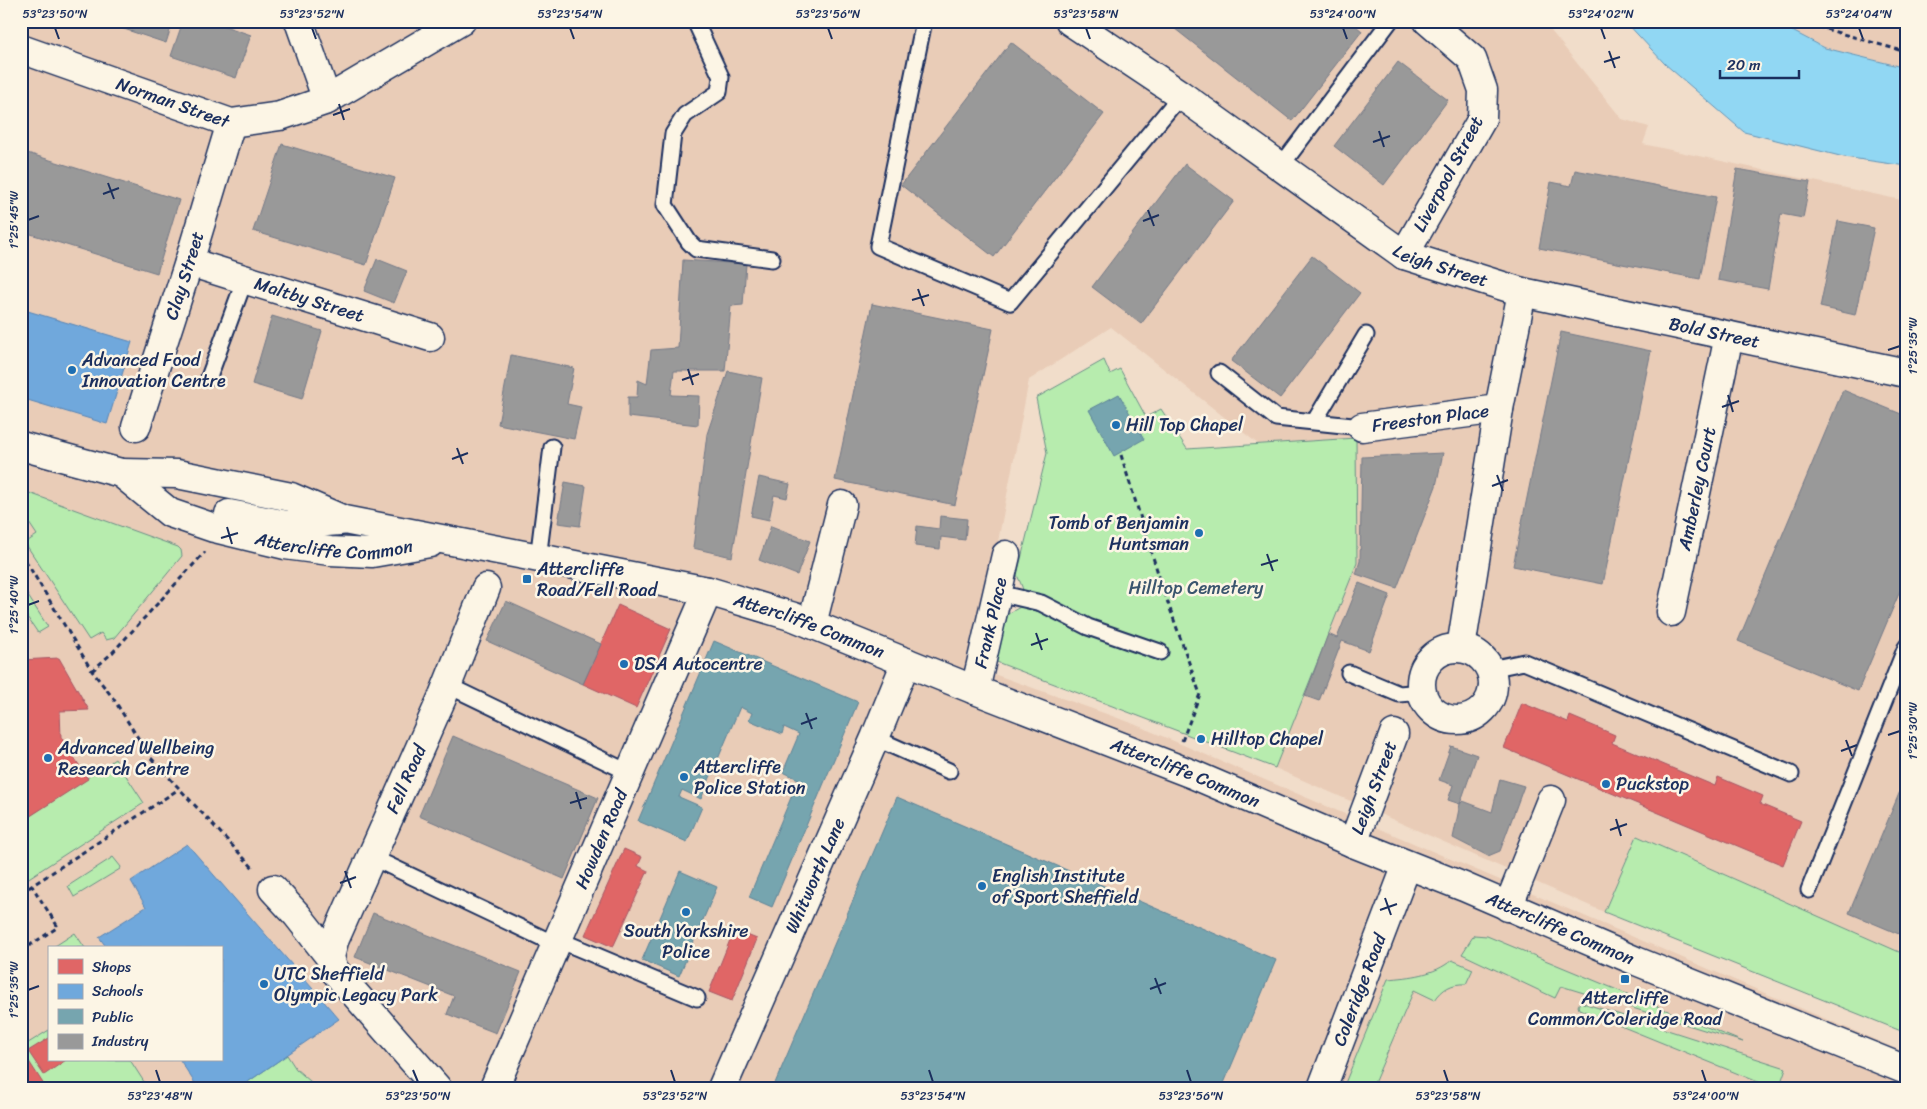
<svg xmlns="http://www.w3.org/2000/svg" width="1927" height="1109" viewBox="0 0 1927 1109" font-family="Sriracha,sans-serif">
  <rect width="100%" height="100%" fill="#f1ddca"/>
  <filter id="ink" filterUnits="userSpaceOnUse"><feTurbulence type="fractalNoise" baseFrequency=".02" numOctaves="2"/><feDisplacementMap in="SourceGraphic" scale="10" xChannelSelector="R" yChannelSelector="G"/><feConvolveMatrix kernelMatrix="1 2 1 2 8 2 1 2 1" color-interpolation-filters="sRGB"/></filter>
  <g filter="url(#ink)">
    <path fill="#e9ccb7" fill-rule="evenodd" d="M 21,21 L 1543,21 L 1622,119 L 1649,127 L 1643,144 L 1906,201 L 1906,955 L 1637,836 L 1604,912 L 1275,768 L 1328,634 L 1356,438 L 1258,444 L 1111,327 L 1029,380 L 974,667 L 1129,722 L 1906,1053 L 1906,1088 L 21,1088 ZM 49,948 L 221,948 L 221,1060 L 49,1060 Z
      M 1773,21 L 1906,21 L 1906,68 L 1825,48 Z"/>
    <path fill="#b7ecae" stroke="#698e86" d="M 1104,360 L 1110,374 L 1120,369 L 1146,417 L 1161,409 L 1187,449 L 1356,438 L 1357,563 L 1275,768 L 994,661 L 1006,615 L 1020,607 C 1025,590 1024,591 1017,575 L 1047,453 L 1036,398 Z
      M 21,490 L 178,547 L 181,550 L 182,556 L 114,638 L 106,640 L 101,633 L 89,640 L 25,543 L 37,535 L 21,511 Z
      M 21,585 L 48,627 L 38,633 L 21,608 Z
      M 115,759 L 144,803 L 21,883 L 21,822 Z
      M 1637,836 L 1906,955 L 1906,1033 L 1604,912 Z
      M 113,857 L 121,867 L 120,869 L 74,897 L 68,886 Z
      M 75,933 L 85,948 L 52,948 Z
      M 1474,935 L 1487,936 L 1743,1042 L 1561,986 L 1555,998 L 1462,954 Z
      M 1452,960 L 1473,969 L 1466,984 C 1452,983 1442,989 1435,1000 L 1414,990 L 1372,1088 L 1343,1088 L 1388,979 C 1411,977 1434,975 1452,960 Z
      M 1580,1002 L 1786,1068 L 1779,1088 L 1773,1088 L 1579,1009 L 1578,1006 Z
      M 49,1030 L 49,1060 L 130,1060 L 148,1088 L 21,1088 L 21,1039 L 25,1045 Z
      M 287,1055 L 296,1069 L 318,1088 L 239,1088 Z"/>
    <path fill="#91d7f3" stroke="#6294b7" d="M 1625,21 L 1773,21 L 1825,48 L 1906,68 L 1906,166 L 1844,157 L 1744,132 L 1665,64 Z"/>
    <path fill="#e06666" stroke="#a55664" d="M 618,605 L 671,629 L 636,708 L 583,684 Z
      M 59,658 L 89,710 L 60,711 L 61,737 L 88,779 L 21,822 L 21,660 Z
      M 1522,703 L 1568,722 L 1570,716 L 1615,735 L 1612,743 L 1715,786 L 1718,777 L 1763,796 L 1760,804 L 1801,821 L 1783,865 L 1504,748 Z
      M 624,849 L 642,857 L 638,866 L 648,871 L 613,947 L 585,935 Z
      M 734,930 L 757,939 L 732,1001 L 709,992 Z
      M 49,1038 L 49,1060 L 66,1060 L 44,1075 L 28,1051 Z
      M 21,1049 L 46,1088 L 21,1088 Z"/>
    <path fill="#6fa8dc" stroke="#5684b6" d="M 21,309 L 132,342 L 107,424 L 21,398 Z
      M 187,844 L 339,1019 L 239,1088 L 198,1088 L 180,1060 L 221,1060 L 221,948 L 107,948 L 99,937 L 146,907 L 131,881 Z"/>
    <path fill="#76a5af" stroke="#5b8297" d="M 1119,394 L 1144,439 L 1114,456 L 1089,410 Z
      M 714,641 L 858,702 L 772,907 L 749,897 L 798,781 L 807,785 L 807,783 L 783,772 L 799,734 L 784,727 L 782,734 L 749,720 L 752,713 L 740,707 L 701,799 L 682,790 L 679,797 L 702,807 L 687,842 L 638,821 Z
      M 897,797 L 1276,960 L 1222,1088 L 773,1088 Z
      M 680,871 L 717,887 L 679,976 L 642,960 Z"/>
    <path fill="#999" stroke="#737987" d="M 100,21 L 173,21 L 166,43 Z
      M 183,21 L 210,21 L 251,35 L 236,78 L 171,56 Z
      M 863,21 L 886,21 L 884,28 Z
      M 1165,21 L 1350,21 L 1362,31 L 1292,121 Z
      M 1011,42 L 1104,114 L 994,257 L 901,185 Z
      M 1398,62 L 1448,100 L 1384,185 L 1334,146 Z
      M 282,144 L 395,178 L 366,265 L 253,231 Z
      M 21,151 L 179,200 L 157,273 L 21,231 Z
      M 1185,164 L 1234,201 L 1141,324 L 1092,287 Z
      M 1737,169 L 1810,182 L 1803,218 L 1781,214 L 1768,289 L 1718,280 Z
      M 1575,170 L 1716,197 L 1700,279 L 1539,248 L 1551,182 L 1571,186 Z
      M 1838,221 L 1874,228 L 1855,315 L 1820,307 Z
      M 1312,256 L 1360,293 L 1280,398 L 1231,361 Z
      M 377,259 L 407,271 L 394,303 L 364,291 Z
      M 683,260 L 746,264 L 743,305 L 731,306 L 725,371 L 674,371 L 671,395 L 699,396 L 698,425 L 628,417 L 628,397 L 637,397 L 638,380 L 647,384 L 651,350 L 678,348 Z
      M 872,304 L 993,329 L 955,505 L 835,480 Z
      M 272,316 L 322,331 L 302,399 L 252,384 Z
      M 1561,332 L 1651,351 L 1603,584 L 1513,566 Z
      M 511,355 L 574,368 L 567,404 L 581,407 L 574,439 L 498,424 Z
      M 728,371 L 762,378 L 732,557 L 693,548 L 707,434 Z
      M 1843,390 L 1906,416 L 1906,577 L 1858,691 L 1738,641 Z
      M 1443,453 L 1436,486 L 1397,588 L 1356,574 L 1360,561 L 1362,457 Z
      M 759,477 L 790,484 L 787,498 L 774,495 L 769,520 L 751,516 Z
      M 565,482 L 586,486 L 580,526 L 558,523 Z
      M 940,516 L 967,519 L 965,540 L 941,537 L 940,549 L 915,546 L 917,526 L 939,529 Z
      M 771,526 L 810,541 L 797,575 L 759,560 Z
      M 1359,583 L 1390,595 L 1369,651 L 1342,641 L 1319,701 L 1305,696 L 1328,634 L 1337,638 Z
      M 506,601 L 601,644 L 583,684 L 487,641 Z
      M 453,736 L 598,798 L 564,879 L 419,816 Z
      M 1451,746 L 1477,755 L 1460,804 L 1448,800 L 1453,785 L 1439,780 Z
      M 1906,777 L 1906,937 L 1849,913 Z
      M 1500,779 L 1524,786 L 1500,851 L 1488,856 L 1453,838 L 1460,804 L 1463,801 L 1492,812 Z
      M 373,913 L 521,972 L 496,1033 L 447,1014 L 454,996 L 355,957 Z"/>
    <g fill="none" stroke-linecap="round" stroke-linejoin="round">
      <g stroke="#1b2f5e" stroke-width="19">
        <path id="lane" d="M 695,21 L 721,77 L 719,92 L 685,115 L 673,134 L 665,205 L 689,242 L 696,249 L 772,259
          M 924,21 L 878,246 L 1010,302 L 1181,95
          M 1281,166 L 1390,21
          M 1219,373 L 1276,418 L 1362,427
          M 209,377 L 245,279
          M 1314,422 L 1366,335
          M 538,559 L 552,447
          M 998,593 L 1041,603 L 1088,627 L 1160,652
          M 1490,669 L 1524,662 L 1791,774
          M 1349,673 L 1399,694 L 1422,692
          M 447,685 L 630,773
          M 875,738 L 949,771
          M 371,857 L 557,945
          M 1809,890 L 1906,647
          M 559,940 L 697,998"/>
      </g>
      <g stroke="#1b2f5e" stroke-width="31">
        <g id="street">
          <path d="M 299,21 L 327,100"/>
          <path id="s1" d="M 1070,21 L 1181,95 L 1404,255 L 1522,292 L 1906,373"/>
          <path id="s2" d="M 21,49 L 231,123 L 280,116 L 327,100 L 461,21"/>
          <path d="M 1404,255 L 1482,119 L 1483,90 L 1472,59 L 1428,21"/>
          <path id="s3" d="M 189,262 L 430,337"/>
          <path id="s4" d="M 136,427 L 189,262 L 231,123"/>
          <path id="s5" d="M 1362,427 L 1499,409"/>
          <path id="s6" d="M 1671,612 L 1729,336"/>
          <path d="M 812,624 L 842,505"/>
          <path d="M 1461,648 L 1499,409 L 1522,292"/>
          <circle cx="1457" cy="684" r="36"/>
          <path id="s7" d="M 975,690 L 1006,555"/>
          <path id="s8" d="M 1353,843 L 1394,734"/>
          <path d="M 273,889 L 297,915 L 330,957"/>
          <path d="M 1508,907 L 1551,800"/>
          <path id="s9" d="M 437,1088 L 334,970 L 330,957 L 334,941 L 442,698 L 486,588"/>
          <path id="s10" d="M 494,1088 L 708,591"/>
          <path id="s11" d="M 722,1088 L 875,738 L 906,662"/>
          <path id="s12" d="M 1322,1088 L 1407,865"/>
        </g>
      </g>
      <g stroke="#1b2f5e" stroke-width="31">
        <g id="primary">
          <path d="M 21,446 L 121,473 L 137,480"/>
          <path id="s13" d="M 121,473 L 177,474 L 291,497 L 344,520 L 708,591 L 794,617 L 975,690 L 1192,774 L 1353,843 L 1464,887 L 1636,961 L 1906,1070"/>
          <path id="s14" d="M 121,473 L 170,513 L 214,528 L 285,545 L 330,551 L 372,553 L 430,543"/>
          <path d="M 229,514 L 287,525 L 340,521"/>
        </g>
      </g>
      <path stroke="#1b2f5e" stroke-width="3" stroke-dasharray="5 4" stroke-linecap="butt" d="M 1810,21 L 1822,28 L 1906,52
        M 1121,455 L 1162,586 L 1200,694 L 1182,741
        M 21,553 L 92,671 L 113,698 L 150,757 L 255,870
        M 92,671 L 112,653 L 205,552
        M 21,893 L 179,789
        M 21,951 L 58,927 L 32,886"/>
      <use href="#lane" stroke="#fcf5e5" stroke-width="15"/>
      <use href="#street" stroke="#fcf5e5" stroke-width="28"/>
      <use href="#primary" stroke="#fcf5e5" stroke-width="28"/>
    </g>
  </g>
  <path fill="none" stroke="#1b2f5e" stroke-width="2" d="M 55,28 L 59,39M 312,28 L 316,39M 570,28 L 574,39M 828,28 L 832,39M 1086,28 L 1090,39M 1343,28 L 1347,39M 1601,28 L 1605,39M 1859,28 L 1863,39M 1609,51 L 1615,68M 1604,62 L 1620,57M 339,104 L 344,120M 333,115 L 350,109M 1379,131 L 1384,147M 1373,142 L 1390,136M 108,183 L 114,199M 103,194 L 119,188M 1148,210 L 1154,226M 28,220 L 39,216M 1143,221 L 1159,215M 918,289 L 924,306M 912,300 L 929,295M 1888,350 L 1900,346M 688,369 L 693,385M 682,380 L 699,374M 1728,395 L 1733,412M 1722,407 L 1739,401M 457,448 L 463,464M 452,459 L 468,453M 1497,475 L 1503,491M 1492,486 L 1508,480M 227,527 L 232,544M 221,538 L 238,533M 1267,554 L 1273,571M 1261,565 L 1278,560M 28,605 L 39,601M 1036,633 L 1042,650M 1031,645 L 1048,639M 806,713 L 812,729M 801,724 L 817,718M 1888,735 L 1900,731M 1846,740 L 1852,756M 1841,751 L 1857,745M 576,792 L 581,809M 570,803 L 587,798M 1616,819 L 1621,836M 1610,830 L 1627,824M 345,871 L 351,888M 340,883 L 356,877M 1385,898 L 1391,915M 1380,910 L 1397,904M 1155,978 L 1161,994M 1150,989 L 1166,983M 28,990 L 39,986M 156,1070 L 160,1082M 413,1070 L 418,1082M 671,1070 L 675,1082M 929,1070 L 933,1082M 1187,1070 L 1191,1082M 1444,1070 L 1448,1082M 1702,1070 L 1706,1082"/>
  <g fill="#1f6fb2" stroke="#fcf5e5" stroke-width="2">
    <circle cx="72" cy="370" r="5"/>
    <circle cx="1116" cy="425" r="5"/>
    <circle cx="1199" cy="533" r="5"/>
    <rect x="522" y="574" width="10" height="10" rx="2.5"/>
    <circle cx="624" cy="664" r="5"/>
    <circle cx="1201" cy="739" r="5"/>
    <circle cx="48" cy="758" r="5"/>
    <circle cx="684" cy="777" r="5"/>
    <circle cx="1606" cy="784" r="5"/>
    <circle cx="982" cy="886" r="5"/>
    <circle cx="686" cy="912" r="5"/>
    <rect x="1620" y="974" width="10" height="10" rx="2.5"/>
    <circle cx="264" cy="984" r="5"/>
  </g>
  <g text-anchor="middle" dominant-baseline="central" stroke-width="5" stroke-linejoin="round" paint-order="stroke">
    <g font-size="18" fill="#1b2f5e" stroke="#fcf5e5">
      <text stroke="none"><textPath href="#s2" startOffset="161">Norman Street</textPath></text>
      <text transform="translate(1448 174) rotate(-62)">Liverpool Street</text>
      <text stroke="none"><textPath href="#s1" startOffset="446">Leigh Street</textPath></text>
      <text stroke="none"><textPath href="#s4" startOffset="159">Clay Street</textPath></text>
      <text stroke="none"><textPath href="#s3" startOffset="126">Maltby Street</textPath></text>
      <text stroke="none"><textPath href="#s1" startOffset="728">Bold Street</textPath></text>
      <text stroke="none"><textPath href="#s5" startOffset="69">Freeston Place</textPath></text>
      <text stroke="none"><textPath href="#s6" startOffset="126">Amberley Court</textPath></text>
      <text stroke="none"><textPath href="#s14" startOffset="232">Attercliffe Common</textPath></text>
      <text stroke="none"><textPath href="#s7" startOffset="69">Frank Place</textPath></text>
      <text stroke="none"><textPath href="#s13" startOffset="708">Attercliffe Common</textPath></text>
      <text stroke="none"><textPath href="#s13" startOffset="1112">Attercliffe Common</textPath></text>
      <text stroke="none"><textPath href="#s9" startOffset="364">Fell Road</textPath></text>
      <text stroke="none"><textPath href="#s8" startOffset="59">Leigh Street</textPath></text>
      <text stroke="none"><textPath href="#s10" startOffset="271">Howden Road</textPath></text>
      <text stroke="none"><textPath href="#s11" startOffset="232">Whitworth Lane</textPath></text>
      <text stroke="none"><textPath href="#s13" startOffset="1518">Attercliffe Common</textPath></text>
      <text stroke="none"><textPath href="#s12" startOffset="105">Coleridge Road</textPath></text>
    </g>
    <g font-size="18" fill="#1b2f5e" stroke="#fcf5e5" text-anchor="start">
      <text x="82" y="360">Advanced Food<tspan x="82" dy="21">Innovation Centre</tspan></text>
      <text x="1126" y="425">Hill Top Chapel</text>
      <text x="1189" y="523" text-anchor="end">Tomb of Benjamin<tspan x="1189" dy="21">Huntsman</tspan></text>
      <text x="537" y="569">Attercliffe<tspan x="537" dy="21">Road/Fell Road</tspan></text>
      <text x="634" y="664">DSA Autocentre</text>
      <text x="1211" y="739">Hilltop Chapel</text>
      <text x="58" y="748">Advanced Wellbeing<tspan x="58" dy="21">Research Centre</tspan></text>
      <text x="694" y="767">Attercliffe<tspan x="694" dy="21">Police Station</tspan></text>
      <text x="1616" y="784">Puckstop</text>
      <text x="992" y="876">English Institute<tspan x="992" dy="21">of Sport Sheffield</tspan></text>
      <text x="686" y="931" text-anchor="middle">South Yorkshire<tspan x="686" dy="21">Police</tspan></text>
      <text x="274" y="974">UTC Sheffield<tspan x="274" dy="21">Olympic Legacy Park</tspan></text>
      <text x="1625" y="998" text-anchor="middle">Attercliffe<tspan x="1625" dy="21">Common/Coleridge Road</tspan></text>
    </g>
    <g font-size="18" fill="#3a556e" stroke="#fcf5e5">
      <text x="1196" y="588">Hilltop Cemetery</text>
    </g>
  </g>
  <rect width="1927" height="1109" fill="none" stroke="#fcf5e5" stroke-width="55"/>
  <rect x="48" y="946" width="175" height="115" fill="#fcf5e5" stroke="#a2a6af"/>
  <rect x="58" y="959" width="25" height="15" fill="#e06666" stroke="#a2a6af"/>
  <text x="92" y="972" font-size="15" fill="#1b2f5e">Shops</text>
  <rect x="58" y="984" width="25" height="15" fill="#6fa8dc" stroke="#a2a6af"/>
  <text x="92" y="996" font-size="15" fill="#1b2f5e">Schools</text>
  <rect x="58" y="1009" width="25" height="15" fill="#76a5af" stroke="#a2a6af"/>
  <text x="92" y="1022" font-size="15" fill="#1b2f5e">Public</text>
  <rect x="58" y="1034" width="25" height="15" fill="#999999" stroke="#a2a6af"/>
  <text x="92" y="1046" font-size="15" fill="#1b2f5e">Industry</text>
  <path d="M1720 70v8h79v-8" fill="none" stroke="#1b2f5e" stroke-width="2.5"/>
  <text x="1727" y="70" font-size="15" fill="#1b2f5e" stroke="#fcf5e5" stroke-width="4" paint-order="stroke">20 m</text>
  <rect x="28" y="28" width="1872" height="1054" fill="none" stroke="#1b2f5e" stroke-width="2"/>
  <g font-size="12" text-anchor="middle" fill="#1b2f5e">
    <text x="55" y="18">53°23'50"N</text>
    <text x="312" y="18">53°23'52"N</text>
    <text x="570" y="18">53°23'54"N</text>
    <text x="828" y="18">53°23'56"N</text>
    <text x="1086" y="18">53°23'58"N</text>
    <text x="1343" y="18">53°24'00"N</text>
    <text x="1601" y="18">53°24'02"N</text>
    <text x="1859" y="18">53°24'04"N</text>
    <text transform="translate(14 220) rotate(-90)" y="4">1°25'45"W</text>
    <text transform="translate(1913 346) rotate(-90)" y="4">1°25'35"W</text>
    <text transform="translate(14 605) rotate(-90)" y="4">1°25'40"W</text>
    <text transform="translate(1913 731) rotate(-90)" y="4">1°25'30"W</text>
    <text transform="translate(14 990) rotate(-90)" y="4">1°25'35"W</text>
    <text x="160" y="1100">53°23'48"N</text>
    <text x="418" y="1100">53°23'50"N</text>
    <text x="675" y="1100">53°23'52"N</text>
    <text x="933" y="1100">53°23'54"N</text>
    <text x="1191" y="1100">53°23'56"N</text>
    <text x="1448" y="1100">53°23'58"N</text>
    <text x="1706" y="1100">53°24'00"N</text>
  </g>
</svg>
